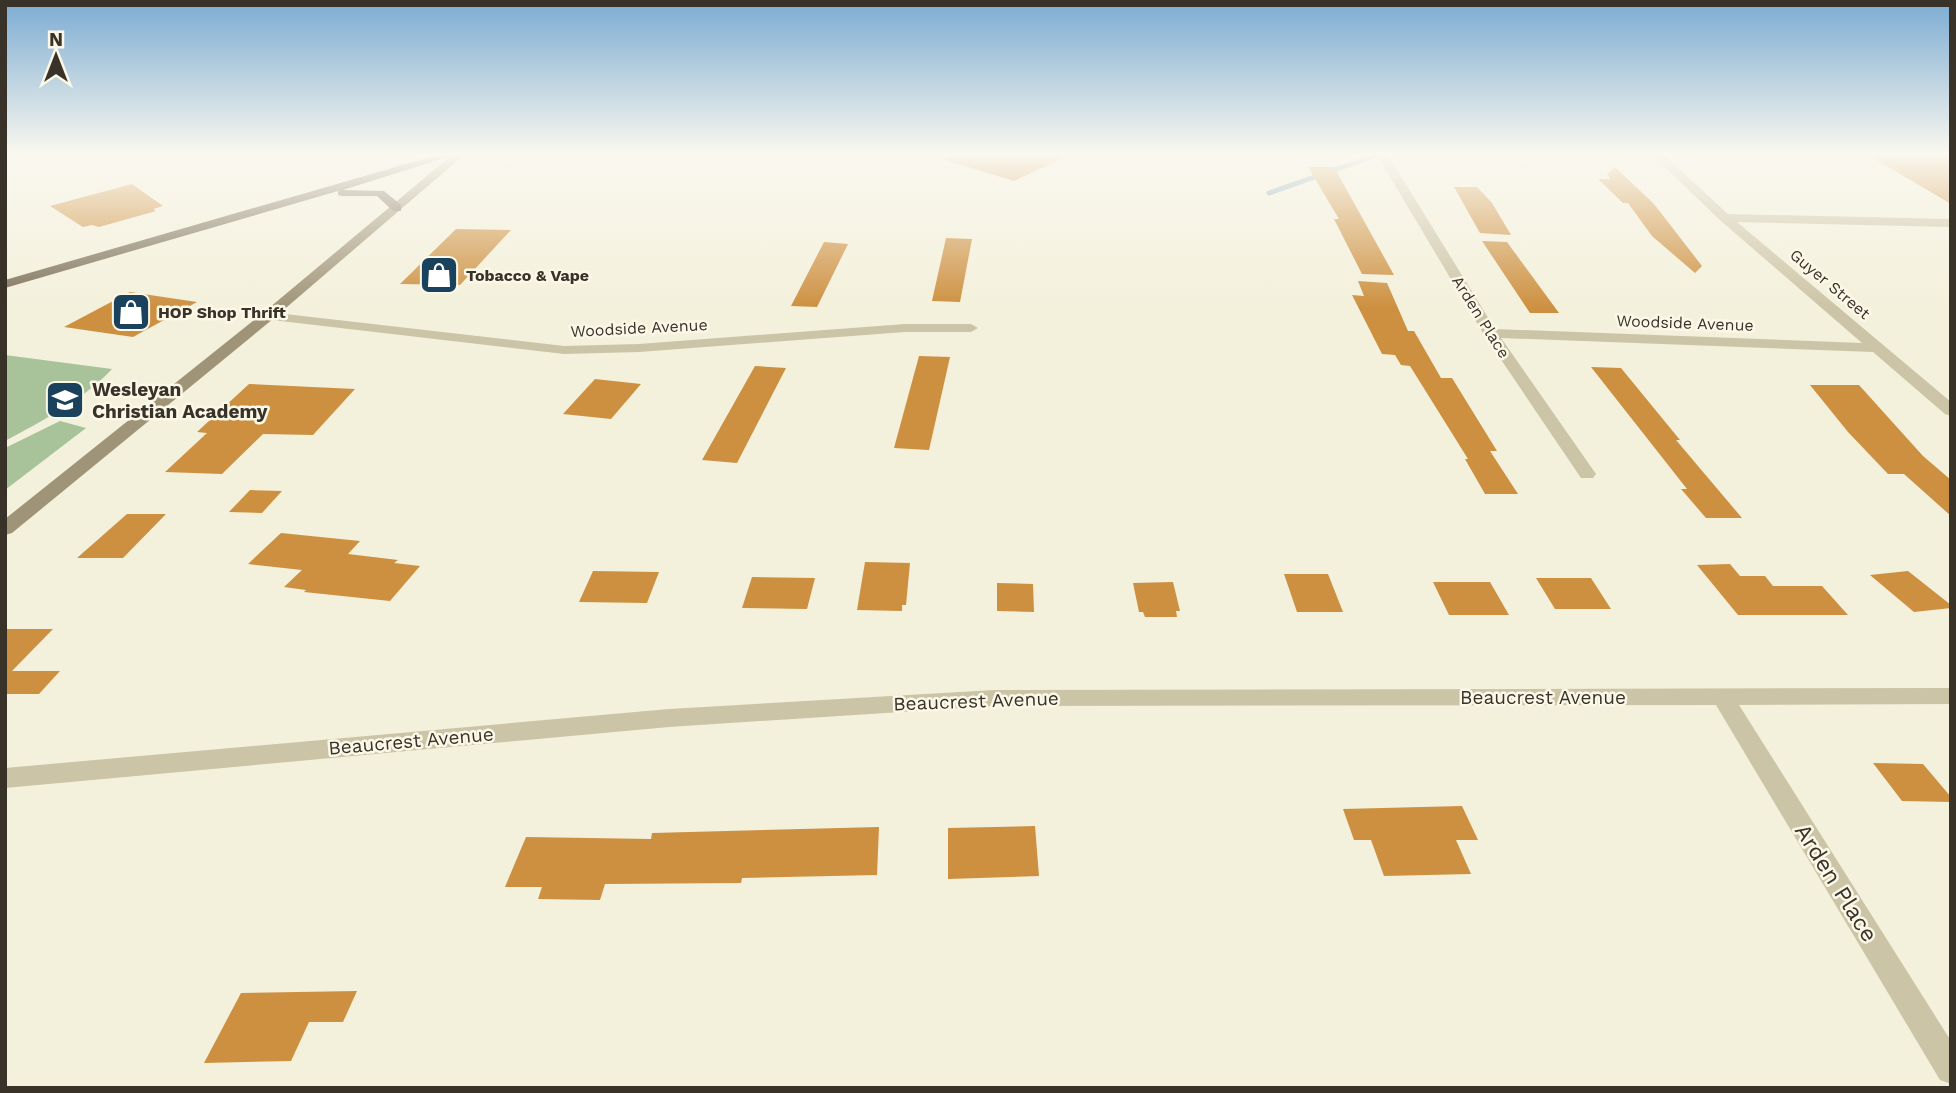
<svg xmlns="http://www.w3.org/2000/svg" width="1956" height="1093" viewBox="0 0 1956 1093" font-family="'Work Sans',sans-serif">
  <rect width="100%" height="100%" fill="#f3f0db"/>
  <path fill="#a8c39a" d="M 5,355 L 112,369 C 83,400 42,421 5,441 Z
    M 60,421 L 86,428 L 5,490 L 5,448 Z"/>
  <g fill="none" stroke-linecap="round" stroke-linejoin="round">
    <path stroke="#799db2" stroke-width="5" d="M 1269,193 L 1377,155"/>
  </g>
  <path fill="#cd9040" d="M 946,155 L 1070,155 L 1014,181 L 945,160 Z
    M 1868,155 L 1951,155 L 1951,204 Z
    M 1308,167 L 1334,167 L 1394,275 L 1362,274 L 1334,219 L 1339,219 Z
    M 1615,167 L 1654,204 L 1702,266 L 1695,273 L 1652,236 L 1628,203 L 1623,203 L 1598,179 L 1610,179 L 1607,174 Z
    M 132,184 L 163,206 L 153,209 L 156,211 L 99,227 L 92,225 L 83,227 L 50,206 Z
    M 1454,187 L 1477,187 L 1492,203 L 1511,235 L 1480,233 Z
    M 456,229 L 511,230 L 460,285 L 400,284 Z
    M 946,238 L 972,239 L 960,302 L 932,301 Z
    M 1482,241 L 1507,242 L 1559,313 L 1530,313 Z
    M 824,242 L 848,244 L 817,307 L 791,306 Z
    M 1358,281 L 1387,283 L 1408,331 L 1414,331 L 1441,378 L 1452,378 L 1497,451 L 1490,451 L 1518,494 L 1485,494 L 1465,459 L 1468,459 L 1410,366 L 1401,365 L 1395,355 L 1382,354 L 1352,295 L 1364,296 Z
    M 130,292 L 197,302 L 133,337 L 64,327 Z
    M 919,356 L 950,357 L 929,450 L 894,448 Z
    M 755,366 L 786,368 L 737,463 L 702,460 Z
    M 1591,367 L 1621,368 L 1680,440 L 1676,440 L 1742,518 L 1706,518 L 1681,489 L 1687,489 Z
    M 595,379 L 641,384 L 611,419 L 563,414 Z
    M 249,384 L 355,389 L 313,435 L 263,434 L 222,474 L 165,472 L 207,433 L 197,432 Z
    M 1810,385 L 1859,385 L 1923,456 L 1951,480 L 1951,516 L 1904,474 L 1888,474 L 1848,432 Z
    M 250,490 L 282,491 L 262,513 L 229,512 Z
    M 127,514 L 166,514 L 123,558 L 77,558 Z
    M 281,533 L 360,541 L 348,554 L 398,560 L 394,563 L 420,566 L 390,601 L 304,592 L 306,590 L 284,587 L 302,570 L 248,564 Z
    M 865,562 L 910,563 L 906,605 L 902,605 L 902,611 L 857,610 Z
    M 1730,564 L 1740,576 L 1765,576 L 1773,586 L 1822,586 L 1848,615 L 1738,615 L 1697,565 Z
    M 593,571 L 659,572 L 647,603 L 579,602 Z
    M 1908,571 L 1951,605 L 1951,608 L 1914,612 L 1870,575 Z
    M 1284,574 L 1328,574 L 1343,612 L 1297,612 Z
    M 752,577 L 815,578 L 807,609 L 742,608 Z
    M 1536,578 L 1591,578 L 1611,609 L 1555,609 Z
    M 1173,582 L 1180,611 L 1176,611 L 1177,617 L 1145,617 L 1143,612 L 1139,612 L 1133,583 Z
    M 1433,582 L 1490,582 L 1509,615 L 1449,615 Z
    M 997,583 L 1033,584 L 1034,612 L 997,611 Z
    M 5,629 L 53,629 L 12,671 L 60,671 L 39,694 L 5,694 Z
    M 1873,763 L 1923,764 L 1951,797 L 1951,802 L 1902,801 Z
    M 1462,806 L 1478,840 L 1456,840 L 1471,874 L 1384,876 L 1371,840 L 1354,840 L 1343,809 Z
    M 1035,826 L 1039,876 L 948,879 L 948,828 Z
    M 879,827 L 877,875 L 742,878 L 741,883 L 605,884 L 600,900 L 538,899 L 542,887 L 505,887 L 526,837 L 651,839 L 652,833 Z
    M 357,991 L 343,1022 L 309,1022 L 291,1061 L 204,1063 L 241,993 Z"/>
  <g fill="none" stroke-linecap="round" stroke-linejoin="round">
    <path fill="#ccc4a6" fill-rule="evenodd" d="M 1377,155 L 1388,155 L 1495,329 L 1862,343 L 1721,221 L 1652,155 L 1664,155 L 1728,214 L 1951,219 L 1951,227 L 1737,222 L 1951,402 L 1951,416 L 1945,414 L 1873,352 L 1501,338 L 1596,474 L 1593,478 L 1581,478 L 1483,333 Z
      M 268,312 L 564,346 L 639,344 L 905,324 L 971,324 L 978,328 L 971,332 L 905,332 L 639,352 L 564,354 L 263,319 L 263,313 Z
      M 1951,688 L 1951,704 L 1739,705 L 1951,1041 L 1951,1084 L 1940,1080 L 1716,705 L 994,706 L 669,727 L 5,788 L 5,768 L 669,709 L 994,690 Z"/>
    <path fill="#a09478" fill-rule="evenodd" d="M 452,155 L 464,155 L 273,319 L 12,533 L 5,535 L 5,519 L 263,313 Z"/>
    <path fill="#7b6f58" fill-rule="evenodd" d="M 437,155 L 454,155 L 343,190 L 384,191 L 401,205 L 401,211 L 393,211 L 377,196 L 342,196 L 338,195 L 338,191 L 5,288 L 5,280 Z"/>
  </g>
  <linearGradient id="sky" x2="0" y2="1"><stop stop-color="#7babd2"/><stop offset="0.5" stop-color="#faf8ef"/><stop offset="1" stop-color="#faf8ef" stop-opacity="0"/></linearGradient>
  <rect width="1956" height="308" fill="url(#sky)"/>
  <defs>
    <g id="shop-square" transform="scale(2.0125)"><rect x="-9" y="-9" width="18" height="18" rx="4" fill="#1b425c" stroke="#fbf8e8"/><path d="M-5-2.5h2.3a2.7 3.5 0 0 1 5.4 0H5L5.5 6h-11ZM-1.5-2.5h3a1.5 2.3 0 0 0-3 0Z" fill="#fff"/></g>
    <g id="school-square" transform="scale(2.0125)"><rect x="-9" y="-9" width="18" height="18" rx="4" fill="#1b425c" stroke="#fbf8e8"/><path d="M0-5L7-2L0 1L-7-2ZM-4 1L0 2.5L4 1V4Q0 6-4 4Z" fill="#fff"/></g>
  </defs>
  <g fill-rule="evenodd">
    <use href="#shop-square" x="439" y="275"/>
    <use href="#shop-square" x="131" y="312"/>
    <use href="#school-square" x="65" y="400"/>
  </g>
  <g text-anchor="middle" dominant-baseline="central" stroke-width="5" stroke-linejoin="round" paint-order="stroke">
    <g font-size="16" font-weight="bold" fill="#383228" stroke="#fbf8e8" text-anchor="start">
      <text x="466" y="275">Tobacco &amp; Vape</text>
      <text x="158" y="312">HOP Shop Thrift</text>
    </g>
    <g font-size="16" fill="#383228" stroke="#fbf8e8">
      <text transform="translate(1830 284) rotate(40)">Guyer Street</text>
      <text transform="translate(1481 317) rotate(58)">Arden Place</text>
      <text transform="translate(1685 323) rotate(2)">Woodside Avenue</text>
      <text transform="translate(639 328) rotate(-3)">Woodside Avenue</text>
    </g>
    <g font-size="19" font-weight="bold" fill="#383228" stroke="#fbf8e8" text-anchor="start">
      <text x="92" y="389">Wesleyan<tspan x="92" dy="22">Christian Academy</tspan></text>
    </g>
    <g font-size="19" fill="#383228" stroke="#fbf8e8">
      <text x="1543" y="697">Beaucrest Avenue</text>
      <text transform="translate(976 701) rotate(-2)">Beaucrest Avenue</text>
      <text transform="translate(411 741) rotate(-5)">Beaucrest Avenue</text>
    </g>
    <g font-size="23" fill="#383228" stroke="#fbf8e8">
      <text transform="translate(1836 883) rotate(58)">Arden Place</text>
    </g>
  </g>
  <rect width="1956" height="1093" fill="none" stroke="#383228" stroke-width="14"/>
  <g transform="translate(56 56)" stroke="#fbf8e8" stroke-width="5" paint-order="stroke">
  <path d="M0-5L12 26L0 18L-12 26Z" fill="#383228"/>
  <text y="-10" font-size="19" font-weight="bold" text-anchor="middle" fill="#383228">N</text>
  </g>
</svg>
